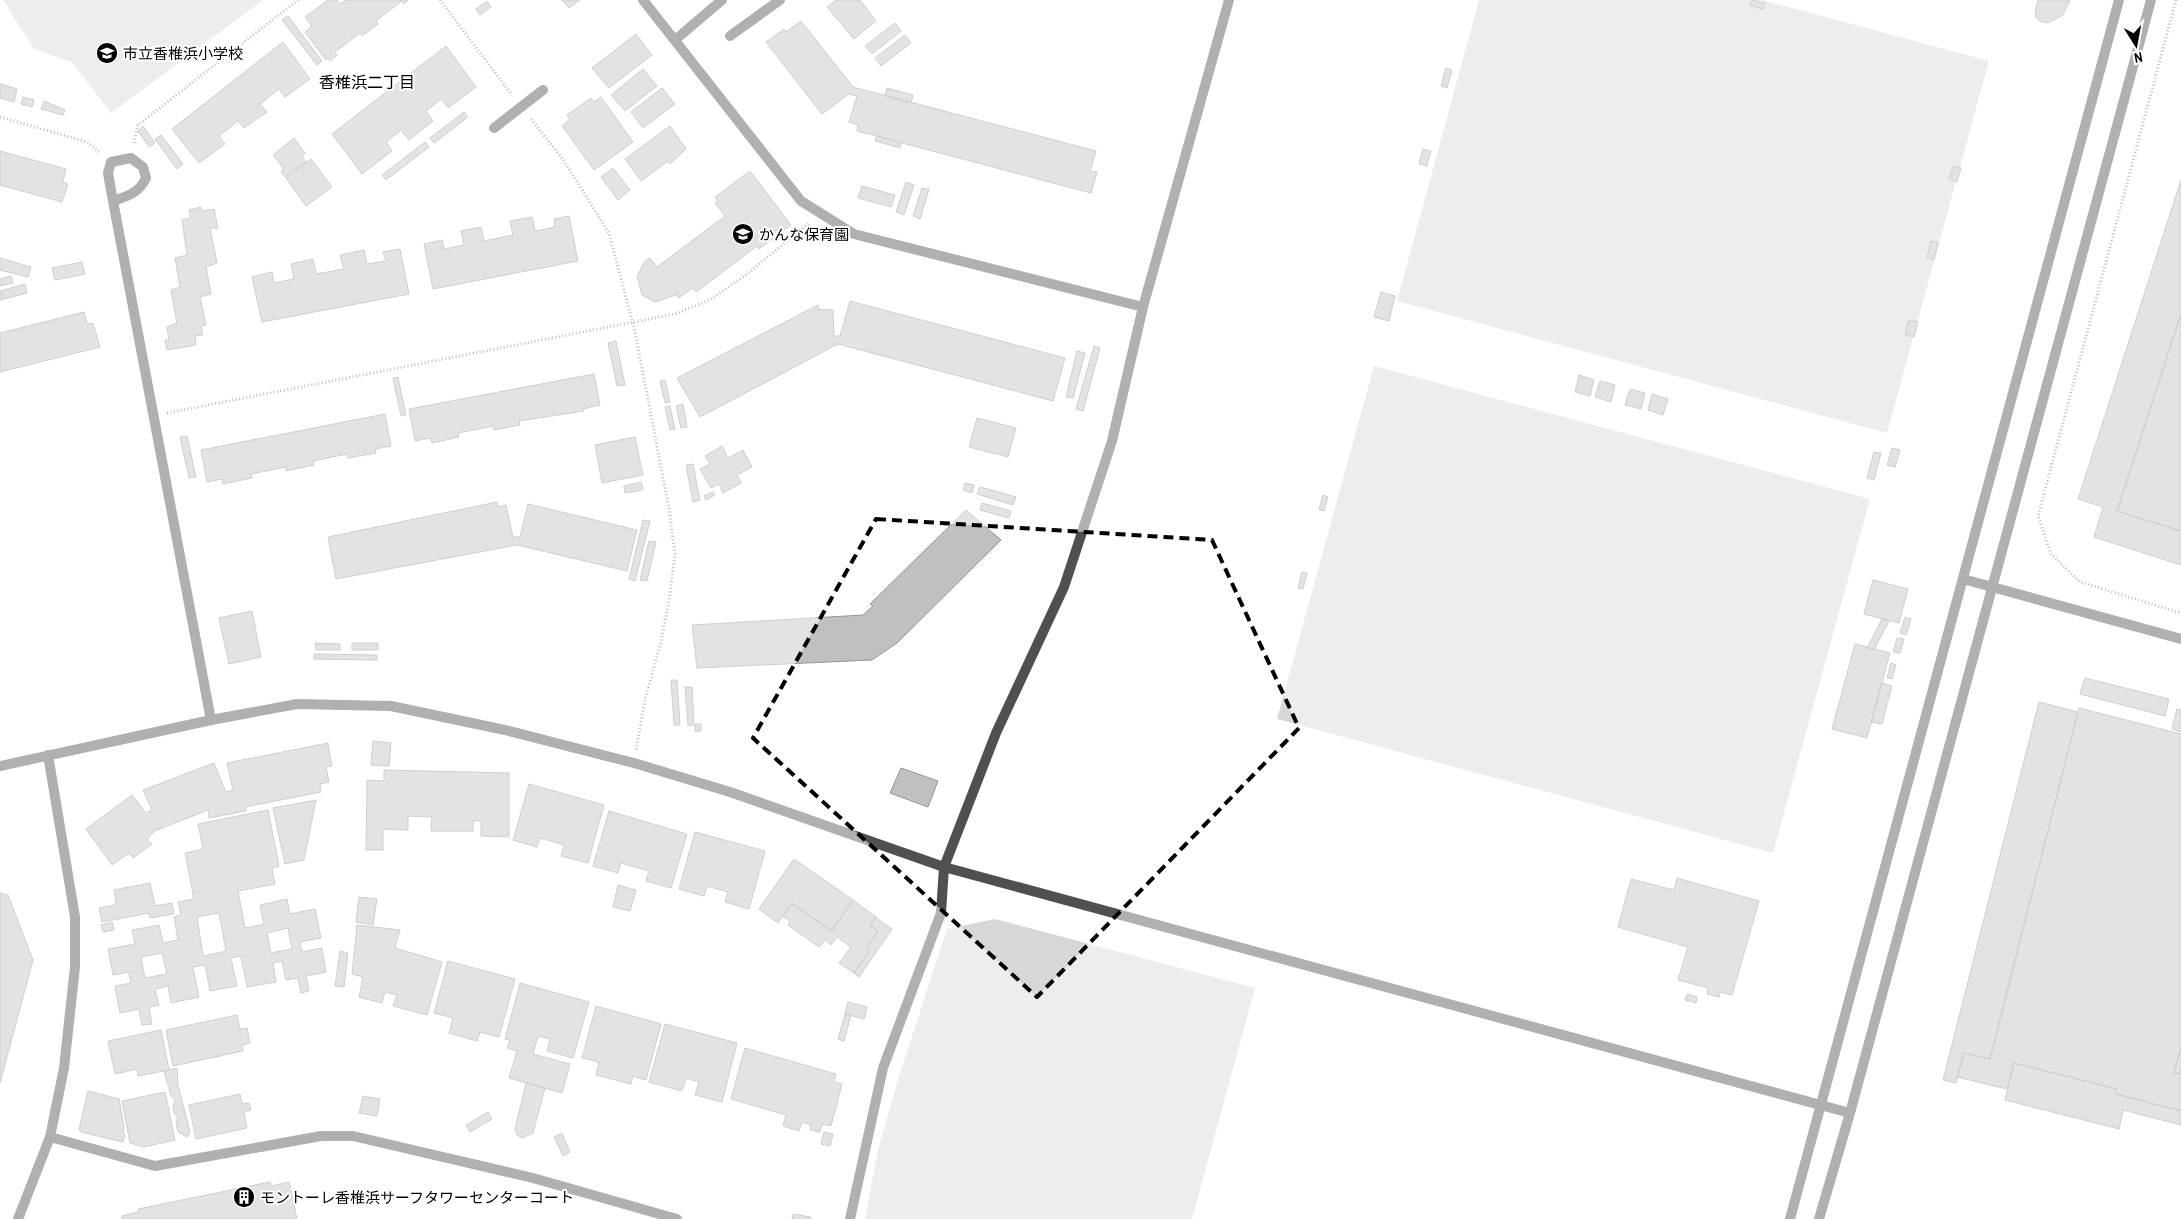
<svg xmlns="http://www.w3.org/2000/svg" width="2181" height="1219" viewBox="0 0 2181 1219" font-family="'Archivo Narrow','Noto Sans JP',sans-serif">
  <rect width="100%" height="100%" fill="#fff"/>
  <path fill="#d7d7d7" d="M 3,0 L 263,0 L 111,113 L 72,62 L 34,49 Z
    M 1479,0 L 1762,0 L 1989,61 L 1887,433 L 1397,301 Z
    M 1374,366 L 1870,499 L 1773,853 L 1277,719 Z
    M 995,919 L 1255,988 L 1192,1219 L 865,1219 L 878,1150 L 900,1073 L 947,929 Z"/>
  <path fill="#c0c0c0" stroke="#949494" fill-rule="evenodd" d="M 328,0 L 337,0 L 340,4 L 346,0 L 408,0 L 404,4 L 402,1 L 376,21 L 378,24 L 362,36 L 360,33 L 335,52 L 337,55 L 330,61 L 328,58 L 326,60 L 305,32 L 312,26 L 305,17 Z
    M 562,0 L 580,0 L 569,8 Z
    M 836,0 L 860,0 L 876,21 L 854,39 L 827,7 Z
    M 1752,0 L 1765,3 L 1763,9 L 1750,5 Z
    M 2038,0 L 2070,0 L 2063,15 L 2048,23 L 2042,22 L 2036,18 L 2035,11 Z
    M 487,1 L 491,7 L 480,15 L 476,9 Z
    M 288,16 L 322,61 L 317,65 L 282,20 Z
    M 801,21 L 853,87 L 1096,151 L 1090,171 L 1097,172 L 1091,193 L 857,131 L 858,125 L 849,122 L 857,96 L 849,94 L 822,114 L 766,42 L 784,29 L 786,32 Z
    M 895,23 L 901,31 L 872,54 L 865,46 Z
    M 636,34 L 652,55 L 609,88 L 592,68 Z
    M 905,35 L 911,43 L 881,66 L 875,58 Z
    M 283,42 L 310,79 L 285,97 L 279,89 L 260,104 L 267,112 L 244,128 L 238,121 L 219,136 L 225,144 L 199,163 L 172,129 Z
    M 446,46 L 476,87 L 448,108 L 441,99 L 426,111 L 433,121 L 409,140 L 401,130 L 386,142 L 392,151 L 362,174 L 332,134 Z
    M 1446,68 L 1452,70 L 1447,88 L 1441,86 Z
    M 643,69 L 657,86 L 625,111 L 611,95 Z
    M 0,84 L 17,89 L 14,102 L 0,98 Z
    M 662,88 L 675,104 L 643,128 L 631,112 Z
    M 887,88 L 913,95 L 911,103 L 885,96 Z
    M 23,97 L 34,100 L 32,107 L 21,104 Z
    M 601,97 L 633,142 L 594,170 L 562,126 L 570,119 L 567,115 L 591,98 L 594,102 Z
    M 44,101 L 65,110 L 63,115 L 41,109 Z
    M 464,112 L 468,117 L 434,143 L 430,138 Z
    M 143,126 L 155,143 L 149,147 L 138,131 Z
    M 670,126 L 686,149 L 670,164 L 668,161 L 641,181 L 625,159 Z
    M 161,135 L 183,164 L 177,169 L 155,139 Z
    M 877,136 L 901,143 L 900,148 L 875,141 Z
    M 294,138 L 305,153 L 302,157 L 306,162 L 285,177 L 281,171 L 284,169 L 273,155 Z
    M 425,142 L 429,147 L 386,180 L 382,175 Z
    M 1423,149 L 1431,151 L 1427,166 L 1419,164 Z
    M 0,151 L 66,169 L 63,182 L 68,184 L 62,202 L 0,185 Z
    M 311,159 L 332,187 L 306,206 L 286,178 Z
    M 1953,166 L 1961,168 L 1957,182 L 1949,179 Z
    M 613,168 L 630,190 L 618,200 L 601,177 Z
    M 750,171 L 791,225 L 759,249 L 757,246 L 696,292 L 692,288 L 679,298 L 676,295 L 655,302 L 642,295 L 637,276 L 645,261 L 650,258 L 657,267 L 725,216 L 715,203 L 718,201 L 715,197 Z
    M 2181,180 L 2181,314 L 2117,511 L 2181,531 L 2181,565 L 2094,537 L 2103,507 L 2078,499 Z
    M 906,182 L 914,185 L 904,215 L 896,212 Z
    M 862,186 L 895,195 L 891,207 L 858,198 Z
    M 922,188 L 929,189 L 920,219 L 913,216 Z
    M 201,207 L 202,211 L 214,209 L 218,228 L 210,228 L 217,263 L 206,267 L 211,294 L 200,297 L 206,325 L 201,326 L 203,335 L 195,336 L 196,345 L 167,350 L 165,340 L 169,340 L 167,327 L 177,323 L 171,290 L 180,287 L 175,258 L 187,255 L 182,220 L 191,218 L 189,210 Z
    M 569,216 L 578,261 L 433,289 L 424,244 L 442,240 L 444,249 L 464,245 L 461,231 L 481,227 L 484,241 L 513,235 L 510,221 L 532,217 L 535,231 L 555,227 L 554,219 Z
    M 1931,241 L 1938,243 L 1934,260 L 1927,258 Z
    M 400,249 L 409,294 L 262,322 L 252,277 L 272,272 L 274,283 L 294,279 L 291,264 L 313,259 L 316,274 L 344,269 L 340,255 L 364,250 L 367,264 L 386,261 L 383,252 Z
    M 0,258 L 31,267 L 28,277 L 0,270 Z
    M 82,262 L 85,274 L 55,280 L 52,268 Z
    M 11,276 L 13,283 L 0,286 L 0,279 Z
    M 25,284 L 27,293 L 0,300 L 0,291 Z
    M 1381,292 L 1395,296 L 1389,321 L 1374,317 Z
    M 850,301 L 1065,358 L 1053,401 L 838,344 L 700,417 L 677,378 L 818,305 L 818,309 L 833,310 L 834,336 L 840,336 Z
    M 84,312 L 87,324 L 93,323 L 100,347 L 0,372 L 0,333 Z
    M 2181,314 L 2181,531 L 2117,511 Z
    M 1909,320 L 1918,322 L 1914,337 L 1905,335 Z
    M 616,341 L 625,385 L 617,386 L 608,343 Z
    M 1094,346 L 1100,348 L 1083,411 L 1076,409 Z
    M 1077,351 L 1085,353 L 1073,398 L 1066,397 Z
    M 594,374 L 600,405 L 583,409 L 584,411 L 519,421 L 520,425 L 494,430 L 493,426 L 458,433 L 459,437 L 432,443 L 431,438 L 415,441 L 409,409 Z
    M 1579,375 L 1594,380 L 1590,396 L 1575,392 Z
    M 398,377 L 406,415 L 401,416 L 393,378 Z
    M 665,380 L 670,402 L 665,403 L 660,381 Z
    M 1600,381 L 1615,385 L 1611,402 L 1595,397 Z
    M 1630,389 L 1645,393 L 1641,409 L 1625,405 Z
    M 1652,394 L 1668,399 L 1663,415 L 1648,410 Z
    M 683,404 L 687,427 L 681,428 L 676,406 Z
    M 670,406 L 675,429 L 670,430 L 665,407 Z
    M 385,414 L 391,446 L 375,449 L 376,453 L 348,458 L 347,454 L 313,461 L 314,465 L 286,471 L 286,467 L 251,474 L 252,478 L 223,484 L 222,479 L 207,482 L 201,450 Z
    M 977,418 L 1016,428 L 1008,457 L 969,447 Z
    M 187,436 L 196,477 L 189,478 L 180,437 Z
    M 635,437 L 643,475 L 602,483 L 595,445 Z
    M 722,446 L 728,458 L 743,450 L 752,467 L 737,475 L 741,483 L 723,493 L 719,484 L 711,488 L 700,469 L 710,464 L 705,456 Z
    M 1892,448 L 1900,450 L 1895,467 L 1887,465 Z
    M 1874,452 L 1881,453 L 1874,480 L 1867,478 Z
    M 693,464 L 700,500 L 693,502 L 686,465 Z
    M 641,482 L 643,490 L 625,493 L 624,486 Z
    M 965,483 L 974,485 L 972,493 L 963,490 Z
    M 980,487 L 1016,497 L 1013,505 L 977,494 Z
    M 713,492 L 715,495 L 706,500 L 704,496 Z
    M 1323,495 L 1328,497 L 1324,511 L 1319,510 Z
    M 497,502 L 498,507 L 506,505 L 513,537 L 520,537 L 528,504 L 637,530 L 627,571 L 517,545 L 336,579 L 328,537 Z
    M 982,503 L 1011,511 L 1009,518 L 980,510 Z
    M 966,510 L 1001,540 L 897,643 L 872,660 L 697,668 L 692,625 L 863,615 L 873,606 L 870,604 Z
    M 643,520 L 650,521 L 635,581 L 629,579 Z
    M 649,541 L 656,542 L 647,581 L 640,580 Z
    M 1302,572 L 1307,573 L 1303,589 L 1298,588 Z
    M 1873,580 L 1908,589 L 1899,623 L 1864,614 Z
    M 252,611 L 261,657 L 229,664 L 219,618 Z
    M 1905,617 L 1911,619 L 1906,635 L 1900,633 Z
    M 1882,619 L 1889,621 L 1874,650 L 1867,648 Z
    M 1897,638 L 1904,639 L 1900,653 L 1893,652 Z
    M 315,643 L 340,644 L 340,650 L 316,650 Z
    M 352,643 L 378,643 L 378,650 L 352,650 Z
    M 1855,644 L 1890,653 L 1867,738 L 1832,729 Z
    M 314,654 L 377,655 L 377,660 L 314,659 Z
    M 1891,663 L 1896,665 L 1892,679 L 1887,678 Z
    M 2085,678 L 2169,699 L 2165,716 L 2080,694 Z
    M 671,680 L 677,680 L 680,725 L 674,725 Z
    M 1882,683 L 1892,686 L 1882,724 L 1871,722 Z
    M 685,687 L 692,687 L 694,725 L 688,726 Z
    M 2039,702 L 2078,712 L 1990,1059 L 1964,1053 L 1956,1083 L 1943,1080 Z
    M 2079,708 L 2181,734 L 2181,1048 L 2174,1073 L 2181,1074 L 2181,1111 L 2116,1094 L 2117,1089 L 2014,1063 L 2007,1089 L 1957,1077 L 1964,1053 L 1990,1059 Z
    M 2177,709 L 2181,710 L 2181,732 L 2172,729 Z
    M 695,724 L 701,724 L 701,731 L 695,732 Z
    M 373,741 L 391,743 L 389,766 L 371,765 Z
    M 328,743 L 332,766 L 326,767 L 329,782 L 320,784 L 321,792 L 245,807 L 246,811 L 209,818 L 208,810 L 155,831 L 147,839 L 152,844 L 133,858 L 129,853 L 112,865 L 86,829 L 132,795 L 146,813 L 152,810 L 143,790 L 214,763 L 226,792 L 233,790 L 227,763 Z
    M 901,768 L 938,781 L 928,807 L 890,793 Z
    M 384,770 L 509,773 L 509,837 L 481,836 L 481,821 L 473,821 L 473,831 L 431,831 L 432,817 L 408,816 L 408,830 L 383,829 L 383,850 L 366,850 L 367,780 L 384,781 Z
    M 529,784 L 604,805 L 588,863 L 561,856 L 564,845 L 540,838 L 537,847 L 513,840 Z
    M 316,800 L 304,860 L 285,864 L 273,808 Z
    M 268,810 L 279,866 L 272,868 L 275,884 L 238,891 L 245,928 L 264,924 L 260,905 L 287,899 L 290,914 L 315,909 L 321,938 L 300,942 L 302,952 L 322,948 L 326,972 L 306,976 L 309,991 L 301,993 L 298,978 L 286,980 L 282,961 L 273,963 L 276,982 L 247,987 L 241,956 L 231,958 L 237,986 L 210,991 L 205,965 L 193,967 L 199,997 L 171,1003 L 168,986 L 155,989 L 159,1005 L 149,1007 L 152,1024 L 142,1025 L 139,1009 L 120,1013 L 115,986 L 131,983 L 129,972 L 113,975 L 108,949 L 135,944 L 132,930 L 159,925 L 163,943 L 178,940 L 174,917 L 181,915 L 178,902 L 194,899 L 185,853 L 203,849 L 198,824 ZM 219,913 L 226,951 L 203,956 L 197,917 ZM 288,928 L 292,949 L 271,953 L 267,933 ZM 162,953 L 167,974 L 145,978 L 141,957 Z
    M 609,811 L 687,834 L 671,888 L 646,881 L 649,871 L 621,863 L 618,873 L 593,866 Z
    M 695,832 L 765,851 L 749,909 L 725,902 L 728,892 L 707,886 L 704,896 L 679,889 Z
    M 794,859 L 853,900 L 831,931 L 792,903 L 778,923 L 759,909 Z
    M 1677,878 L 1759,901 L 1732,995 L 1720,992 L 1719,997 L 1707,994 L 1708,988 L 1678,980 L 1688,947 L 1618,927 L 1631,879 L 1674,890 Z
    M 150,883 L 155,906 L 172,903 L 174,914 L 150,918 L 149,913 L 102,922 L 99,908 L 116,905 L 114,890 Z
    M 618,885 L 636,890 L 630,911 L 613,907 Z
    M 0,893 L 8,895 L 33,960 L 0,1083 Z
    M 359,897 L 377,899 L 373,925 L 356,922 Z
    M 853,900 L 876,917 L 870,926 L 878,931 L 867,947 L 870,950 L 854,973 L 839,963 L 851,947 L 837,937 L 831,945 L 825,940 L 819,947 L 788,925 L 790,921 L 783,916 L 792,904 L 832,931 Z
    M 875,917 L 892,929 L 859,977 L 854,973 L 870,950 L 867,947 L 878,931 L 870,926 Z
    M 112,922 L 114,930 L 103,932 L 101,925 Z
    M 357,925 L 400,930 L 395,948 L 442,962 L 427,1015 L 393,1006 L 397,995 L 385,992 L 382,1003 L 359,997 L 363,977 L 352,974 Z
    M 340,951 L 348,953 L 344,987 L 335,986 Z
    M 448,961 L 515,979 L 499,1037 L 480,1032 L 477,1041 L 449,1033 L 453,1018 L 434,1013 Z
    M 520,983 L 589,1002 L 573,1058 L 547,1051 L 550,1039 L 538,1036 L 533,1054 L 570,1064 L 562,1093 L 509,1078 L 517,1051 L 507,1048 L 510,1040 L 505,1039 Z
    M 1687,994 L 1697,997 L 1696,1003 L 1685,1000 Z
    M 848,1002 L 867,1007 L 864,1019 L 845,1014 Z
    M 596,1006 L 661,1024 L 646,1080 L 633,1076 L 631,1084 L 596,1075 L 599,1062 L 582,1058 Z
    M 845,1014 L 851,1015 L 844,1041 L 838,1039 Z
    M 237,1015 L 240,1029 L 247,1028 L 250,1043 L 242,1045 L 243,1051 L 173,1066 L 166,1030 Z
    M 665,1024 L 737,1043 L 722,1102 L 695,1095 L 699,1082 L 686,1078 L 682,1091 L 649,1082 Z
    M 161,1030 L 169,1070 L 138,1076 L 137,1069 L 115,1074 L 108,1041 Z
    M 745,1048 L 836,1074 L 834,1082 L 842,1084 L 831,1126 L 822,1124 L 820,1132 L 810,1130 L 811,1125 L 802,1122 L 799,1131 L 783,1126 L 786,1115 L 731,1099 Z
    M 2181,1048 L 2181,1074 L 2174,1073 Z
    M 2014,1063 L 2117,1089 L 2116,1094 L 2181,1111 L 2181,1125 L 2123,1110 L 2119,1129 L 2005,1100 Z
    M 177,1068 L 178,1085 L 190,1132 L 187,1137 L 178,1132 L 176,1122 L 178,1118 L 174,1113 L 173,1106 L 175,1100 L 171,1096 L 164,1071 Z
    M 526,1083 L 545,1088 L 533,1133 L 522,1138 L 517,1135 L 515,1129 Z
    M 88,1091 L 119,1099 L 124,1128 L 123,1134 L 125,1135 L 123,1142 L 81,1132 L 79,1129 Z
    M 165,1092 L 175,1140 L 144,1147 L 130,1143 L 122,1101 Z
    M 240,1094 L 242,1104 L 249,1103 L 251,1110 L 244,1112 L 247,1128 L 196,1139 L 189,1105 Z
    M 363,1096 L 380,1099 L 377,1116 L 359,1113 Z
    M 488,1112 L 492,1119 L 470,1132 L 466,1125 Z
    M 824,1132 L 833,1134 L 830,1146 L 821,1144 Z
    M 562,1133 L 570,1152 L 563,1156 L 554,1137 Z
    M 270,1182 L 271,1186 L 289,1182 L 297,1219 L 122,1219 L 122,1216 L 138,1212 L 138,1209 Z
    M 793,1214 L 811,1217 L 811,1219 L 792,1219 Z"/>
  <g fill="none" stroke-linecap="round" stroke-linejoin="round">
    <path stroke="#727272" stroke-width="3" stroke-dasharray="1 2.5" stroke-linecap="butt" d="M 440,0 L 512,95
      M 2176,0 L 2038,516 L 2051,554 L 2080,582 L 2181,613
      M 0,117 L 87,142 L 99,152
      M 531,119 L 564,161 L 609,233 L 635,332 L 669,509 L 675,554 L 669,601 L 661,642 L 645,700 L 636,750
      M 134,143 L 138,125 L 298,0
      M 167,413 L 675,314 L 710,300 L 747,274 L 809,223"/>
    <path stroke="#505050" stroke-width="10" d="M 730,36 L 780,0
      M 675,40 L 722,0
      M 494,128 L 543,90"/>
    <path stroke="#505050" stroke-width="10" d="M 113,201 C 128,196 139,193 146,178 L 143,167 L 131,158 L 111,162 L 108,173 L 113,201 L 211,720
      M 50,1137 L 155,1166 L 321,1136 L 353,1136 L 533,1178 L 677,1219"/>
    <path stroke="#505050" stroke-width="10" d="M 643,0 L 801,201 L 854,234 L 1143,307
      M 1963,579 L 2181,639
      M 0,766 L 211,720 L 297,704 L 391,706 L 505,730 L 634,763 L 730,792 L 944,867 L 1850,1113
      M 18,1219 L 50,1137 L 64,1068 L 75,967 L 75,917 L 48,755
      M 850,1219 L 883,1068 L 941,913 L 944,867 L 996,733 L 1064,587 L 1112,441 L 1143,307 L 1229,0
      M 1790,1219 L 2119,0
      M 1819,1219 L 1850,1113 L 2151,0"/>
  </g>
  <path d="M0 0H2181V1219H0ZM 876,519 L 1212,540 L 1299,728 L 1037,997 L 753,738 Z" fill="#fff" fill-opacity=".55" fill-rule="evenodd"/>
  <path fill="none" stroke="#000" stroke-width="4" stroke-dasharray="10 6" stroke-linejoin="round" d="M 876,519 L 1212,540 L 1299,728 L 1037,997 L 753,738 Z"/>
  <defs>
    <g id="school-disc" transform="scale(1.125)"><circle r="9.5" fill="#000" stroke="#fff"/><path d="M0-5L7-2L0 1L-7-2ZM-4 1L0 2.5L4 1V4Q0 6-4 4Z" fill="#fff"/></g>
    <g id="building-disc" transform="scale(1.125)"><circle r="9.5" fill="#000" stroke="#fff"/><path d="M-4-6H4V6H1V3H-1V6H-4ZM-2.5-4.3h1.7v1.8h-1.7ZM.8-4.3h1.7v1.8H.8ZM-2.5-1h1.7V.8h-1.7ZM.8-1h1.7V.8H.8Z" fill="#fff"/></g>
  </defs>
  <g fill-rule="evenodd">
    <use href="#school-disc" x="107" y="53"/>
    <use href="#school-disc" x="743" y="234"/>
    <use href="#building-disc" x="244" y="1197"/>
  </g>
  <g text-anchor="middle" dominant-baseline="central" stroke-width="4" stroke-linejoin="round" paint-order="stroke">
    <g font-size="15" fill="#000" stroke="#fff" text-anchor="start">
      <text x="123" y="53">市立香椎浜小学校</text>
      <text x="759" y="234">かんな保育園</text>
      <text x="260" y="1197">モントーレ香椎浜サーフタワーセンターコート</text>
    </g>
    <g font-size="16" fill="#000" stroke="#fff">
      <text x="367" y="82">香椎浜二丁目</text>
    </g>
  </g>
  <g transform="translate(2136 45) rotate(169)" stroke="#ffffff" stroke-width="4" paint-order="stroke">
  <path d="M0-4L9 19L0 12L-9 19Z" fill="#000000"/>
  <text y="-8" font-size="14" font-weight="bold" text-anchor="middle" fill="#000000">N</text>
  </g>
</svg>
